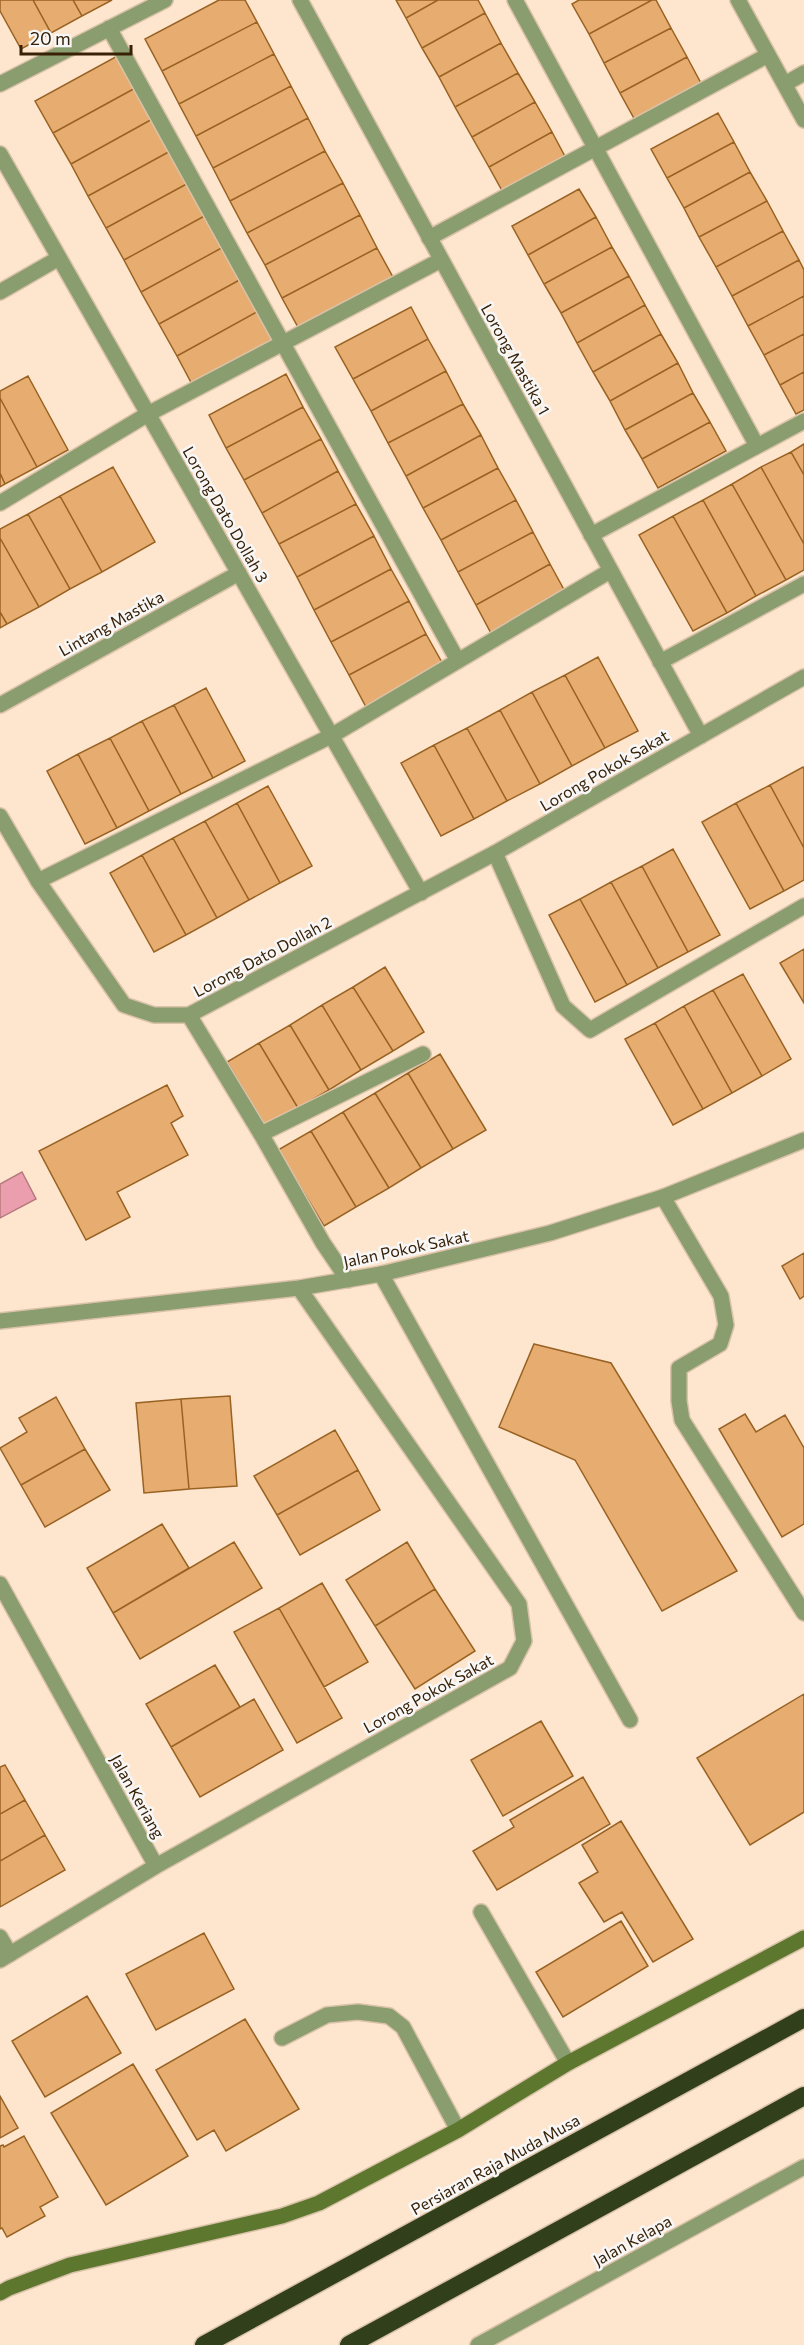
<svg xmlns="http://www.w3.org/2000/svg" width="804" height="2345" viewBox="0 0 804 2345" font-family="Commissioner,sans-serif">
  <rect width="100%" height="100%" fill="#fee5cd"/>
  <path fill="#eb9fae" stroke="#b5797c" stroke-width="1.5" d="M 22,1172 L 36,1199 L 0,1218 L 0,1184 Z"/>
  <path fill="#e7ad70" stroke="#986223" stroke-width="1.5" d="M 0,0 L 33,0 L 51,33 L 21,49 L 0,11 Z
    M 33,0 L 73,0 L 82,16 L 51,33 Z
    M 73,0 L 112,0 L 82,16 Z
    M 219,0 L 245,0 L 257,22 L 162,71 L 145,39 Z
    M 396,0 L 438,0 L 406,18 Z
    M 438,0 L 478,0 L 485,13 L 422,48 L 406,18 Z
    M 579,0 L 652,0 L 589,34 L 572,4 Z
    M 652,0 L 656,0 L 671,28 L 604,63 L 589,34 Z
    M 485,13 L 501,43 L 439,77 L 422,48 Z
    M 257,22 L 274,54 L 179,104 L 162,71 Z
    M 671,28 L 687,57 L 620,93 L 604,63 Z
    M 501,43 L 518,73 L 455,107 L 439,77 Z
    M 121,54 L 139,86 L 53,133 L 35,101 Z
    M 274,54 L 291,86 L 196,136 L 179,104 Z
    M 687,57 L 703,87 L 636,122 L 620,93 Z
    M 518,73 L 535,102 L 472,137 L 455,107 Z
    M 139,86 L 156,117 L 71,164 L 53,133 Z
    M 291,86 L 308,118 L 213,168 L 196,136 Z
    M 535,102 L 552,132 L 489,167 L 472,137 Z
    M 718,113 L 734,142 L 667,178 L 651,149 Z
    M 156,117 L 174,149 L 88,196 L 71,164 Z
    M 308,118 L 325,151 L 230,201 L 213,168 Z
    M 552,132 L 568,162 L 505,196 L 489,167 Z
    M 734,142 L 750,172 L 684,208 L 667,178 Z
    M 174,149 L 192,181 L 106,228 L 88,196 Z
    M 325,151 L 343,183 L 247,233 L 230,201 Z
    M 750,172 L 767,201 L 699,237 L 684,208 Z
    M 192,181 L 210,213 L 124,260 L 106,228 Z
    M 343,183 L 360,215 L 265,265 L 247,233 Z
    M 579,189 L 596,217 L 528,255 L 512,226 Z
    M 767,201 L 783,231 L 716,267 L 699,237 Z
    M 210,213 L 227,245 L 141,292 L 124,260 Z
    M 360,215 L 377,248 L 282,298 L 265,265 Z
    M 596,217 L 612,247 L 544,284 L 528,255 Z
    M 783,231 L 799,260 L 732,296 L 716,267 Z
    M 227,245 L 245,277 L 159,324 L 141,292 Z
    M 612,247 L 629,276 L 561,313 L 544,284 Z
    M 377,248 L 394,279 L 299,329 L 282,298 Z
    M 799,260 L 804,270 L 804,296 L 748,326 L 732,296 Z
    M 629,276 L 645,305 L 577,343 L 561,313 Z
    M 245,277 L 262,309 L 177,356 L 159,324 Z
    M 804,296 L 804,334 L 764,355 L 748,326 Z
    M 645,305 L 661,334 L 593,372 L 577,343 Z
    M 411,307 L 428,339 L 353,379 L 335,347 Z
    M 262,309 L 280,341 L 194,388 L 177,356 Z
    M 661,334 L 678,363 L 610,401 L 593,372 Z
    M 804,334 L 804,372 L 780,385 L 764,355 Z
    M 428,339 L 446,371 L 371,411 L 353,379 Z
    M 678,363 L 693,393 L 625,430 L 610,401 Z
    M 446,371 L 463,404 L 388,443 L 371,411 Z
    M 804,372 L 804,410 L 796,414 L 780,385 Z
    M 286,374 L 303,407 L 226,448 L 209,415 Z
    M 28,376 L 68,450 L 37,467 L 0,398 L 0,391 Z
    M 693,393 L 710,422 L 642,459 L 625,430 Z
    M 0,398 L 37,467 L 5,484 L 0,473 Z
    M 463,404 L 481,435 L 406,476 L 388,443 Z
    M 303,407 L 321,439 L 244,480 L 226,448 Z
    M 710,422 L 726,451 L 658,488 L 642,459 Z
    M 481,435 L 498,468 L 423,508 L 406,476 Z
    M 321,439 L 338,471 L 262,513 L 244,480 Z
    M 804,444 L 804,475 L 791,452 Z
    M 791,452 L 804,475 L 804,544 L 761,467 Z
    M 113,467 L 155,542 L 102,572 L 60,496 Z
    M 761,467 L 804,544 L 804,570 L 786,580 L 732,484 Z
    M 498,468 L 516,500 L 441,540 L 423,508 Z
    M 338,471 L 356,504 L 279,544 L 262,513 Z
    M 0,473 L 5,484 L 0,487 Z
    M 732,484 L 786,580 L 756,596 L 703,500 Z
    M 60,496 L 102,572 L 70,589 L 28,514 Z
    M 516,500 L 533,532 L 458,572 L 441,540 Z
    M 703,500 L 756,596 L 727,613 L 673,516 Z
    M 356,504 L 374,536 L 297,577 L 279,544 Z
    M 28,514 L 70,589 L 39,607 L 0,538 L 0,529 Z
    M 673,516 L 727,613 L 693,631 L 639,535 Z
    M 533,532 L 550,564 L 476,605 L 458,572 Z
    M 374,536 L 391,569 L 314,610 L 297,577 Z
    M 0,538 L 39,607 L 7,624 L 0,612 Z
    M 550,564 L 568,597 L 493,637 L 476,605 Z
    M 391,569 L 409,601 L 331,642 L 314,610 Z
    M 409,601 L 426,634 L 349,675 L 331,642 Z
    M 0,612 L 7,624 L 0,628 Z
    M 426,634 L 444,666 L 366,707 L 349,675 Z
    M 598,657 L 638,731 L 605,748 L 565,675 Z
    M 565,675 L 605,748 L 572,766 L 532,692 Z
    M 206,688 L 245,761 L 213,778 L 174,705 Z
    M 532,692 L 572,766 L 540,784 L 500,710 Z
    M 174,705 L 213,778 L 181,794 L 142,721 Z
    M 500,710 L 540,784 L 507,801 L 467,728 Z
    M 142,721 L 181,794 L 149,811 L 110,738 Z
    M 467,728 L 507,801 L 474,819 L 434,745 Z
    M 110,738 L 149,811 L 117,828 L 78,754 Z
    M 434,745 L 474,819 L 441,836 L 401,763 Z
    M 78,754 L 117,828 L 85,844 L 47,771 Z
    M 803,767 L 804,769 L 804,848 L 770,785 Z
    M 770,785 L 804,848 L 804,880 L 784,891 L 736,803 Z
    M 268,786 L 312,866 L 280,883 L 237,803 Z
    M 237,803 L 280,883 L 249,900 L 205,821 Z
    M 736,803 L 784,891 L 750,909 L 702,822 Z
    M 205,821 L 249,900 L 217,918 L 173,838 Z
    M 173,838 L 217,918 L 186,935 L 142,855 Z
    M 673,849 L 720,935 L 688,952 L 642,866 Z
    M 142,855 L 186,935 L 154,952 L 110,873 Z
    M 642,866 L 688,952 L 658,968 L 611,882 Z
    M 611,882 L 658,968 L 627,985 L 580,899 Z
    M 580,899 L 627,985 L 595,1002 L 549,915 Z
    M 804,949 L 804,1003 L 780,963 Z
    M 385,967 L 424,1032 L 393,1051 L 353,987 Z
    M 743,974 L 791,1059 L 762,1076 L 713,990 Z
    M 353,987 L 393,1051 L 361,1070 L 322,1005 Z
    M 713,990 L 762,1076 L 732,1093 L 684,1006 Z
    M 322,1005 L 361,1070 L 329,1090 L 290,1025 Z
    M 684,1006 L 732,1093 L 703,1109 L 655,1023 Z
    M 655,1023 L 703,1109 L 673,1125 L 625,1039 Z
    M 290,1025 L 329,1090 L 298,1108 L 259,1043 Z
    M 259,1043 L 298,1108 L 266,1127 L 227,1062 Z
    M 440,1054 L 486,1130 L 453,1149 L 408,1073 Z
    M 408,1073 L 453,1149 L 421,1168 L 375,1093 Z
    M 167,1085 L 183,1116 L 171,1123 L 188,1155 L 117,1192 L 130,1217 L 86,1240 L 39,1151 Z
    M 375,1093 L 421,1168 L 389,1188 L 343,1112 Z
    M 343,1112 L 389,1188 L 356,1207 L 311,1131 Z
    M 311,1131 L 356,1207 L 324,1226 L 278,1150 Z
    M 804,1253 L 804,1296 L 800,1299 L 782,1266 Z
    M 534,1344 L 611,1363 L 737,1571 L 662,1611 L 575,1460 L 499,1427 Z
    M 230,1396 L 237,1486 L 189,1489 L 181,1399 Z
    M 56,1397 L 85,1449 L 21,1485 L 0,1448 L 27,1432 L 19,1418 Z
    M 181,1399 L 189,1489 L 144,1493 L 136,1403 Z
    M 745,1414 L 756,1432 L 785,1415 L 804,1448 L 804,1524 L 782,1537 L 719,1429 Z
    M 335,1430 L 358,1470 L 277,1515 L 254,1476 Z
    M 85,1449 L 110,1490 L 45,1527 L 21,1485 Z
    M 358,1470 L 380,1510 L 300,1555 L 277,1515 Z
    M 162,1524 L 189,1568 L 113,1613 L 87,1568 Z
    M 234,1542 L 262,1588 L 140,1659 L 113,1613 Z
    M 407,1542 L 435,1589 L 375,1626 L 346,1580 Z
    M 322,1583 L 368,1662 L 324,1687 L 279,1608 Z
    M 435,1589 L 475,1651 L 415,1689 L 375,1626 Z
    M 279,1608 L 342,1718 L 297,1743 L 234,1632 Z
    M 215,1665 L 240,1707 L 171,1747 L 146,1704 Z
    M 804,1694 L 804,1812 L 750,1845 L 697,1758 Z
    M 254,1699 L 283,1750 L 200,1797 L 171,1747 Z
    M 541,1721 L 573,1776 L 503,1816 L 471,1760 Z
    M 5,1765 L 25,1800 L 0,1814 L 0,1767 Z
    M 583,1777 L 610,1824 L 497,1890 L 473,1851 L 514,1827 L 510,1820 Z
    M 25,1800 L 45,1835 L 0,1861 L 0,1814 Z
    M 621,1821 L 693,1939 L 653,1962 L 622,1912 L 604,1922 L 579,1883 L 598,1872 L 582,1845 Z
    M 45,1835 L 65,1870 L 0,1907 L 0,1861 Z
    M 621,1921 L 648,1966 L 563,2017 L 536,1972 Z
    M 204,1933 L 234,1989 L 156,2030 L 126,1974 Z
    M 87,1996 L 121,2053 L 45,2097 L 12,2041 Z
    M 245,2019 L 299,2109 L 226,2151 L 214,2130 L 197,2140 L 156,2070 Z
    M 133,2064 L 188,2156 L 106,2205 L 51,2113 Z
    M 0,2096 L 18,2128 L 0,2138 Z
    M 24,2136 L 58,2197 L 40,2207 L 45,2216 L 7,2237 L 2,2228 L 0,2229 L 0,2146 L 3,2145 L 4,2147 Z"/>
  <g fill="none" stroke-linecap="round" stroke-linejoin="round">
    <g stroke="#dac2a9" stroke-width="18">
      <path id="lane" d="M 515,0 L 757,446
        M 109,28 L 458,661
        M 0,84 L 165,0
        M 785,84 L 804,73
        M 429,238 L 768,55
        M 0,503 L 148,414 L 441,260
        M 591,535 L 804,421
        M 495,853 L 563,1006 L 590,1030 L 804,906
        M 38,881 L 331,736 L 610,571
        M 261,1134 L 423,1054
        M 663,1197 L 721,1296 L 726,1325 L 720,1344 L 679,1368 L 679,1401 L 682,1420 L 804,1613
        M 381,1274 L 630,1720
        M 481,1912 L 568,2063
        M 0,1937 L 10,1954
        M 282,2038 L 327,2015 L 358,2012 L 389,2016 L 403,2027 L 458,2130"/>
    </g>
    <g stroke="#dac2a9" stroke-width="18">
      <path id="street" d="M 300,0 L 701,736
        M 738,0 L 804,120
        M 0,154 L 421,893
        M 0,292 L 59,258
        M 660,662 L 804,584
        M 0,705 L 239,573
        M 0,816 L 38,881 L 124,1005 L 154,1015 L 189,1015 L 495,853 L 804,677
        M 189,1015 L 261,1134 L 323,1243 L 348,1280
        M 0,1321 L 299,1288 L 381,1274 L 550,1233 L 663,1197 L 804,1140
        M 0,1584 L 156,1866
        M 0,1960 L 156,1866 L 510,1668 L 524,1641 L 519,1604 L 299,1288
        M 478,2345 L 804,2167"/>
    </g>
    <g stroke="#dac2a9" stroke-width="18">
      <path id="secondary" d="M 0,2293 L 9,2288 L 70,2265 L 282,2216 L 319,2203 L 458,2130 L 568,2063 L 804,1938"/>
    </g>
    <g stroke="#dac2a9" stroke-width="21">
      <path id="highway" d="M 204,2345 L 804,2018
        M 349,2345 L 804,2096"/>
    </g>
    <use href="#lane" stroke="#8a9d6f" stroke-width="15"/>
    <use href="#street" stroke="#8a9d6f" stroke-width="15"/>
    <use href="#secondary" stroke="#5d772f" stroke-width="15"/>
    <use href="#highway" stroke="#313f1a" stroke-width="18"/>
  </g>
  <g text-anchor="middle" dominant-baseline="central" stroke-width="5" stroke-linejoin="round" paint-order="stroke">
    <g font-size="16" fill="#382107" stroke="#f7f7f7">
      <text transform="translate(516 359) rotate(61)">Lorong Mastika 1</text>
      <text transform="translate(226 514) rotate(60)">Lorong Dato Dollah 3</text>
      <text transform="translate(111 623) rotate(-29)">Lintang Mastika</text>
      <text transform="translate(604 770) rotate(-30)">Lorong Pokok Sakat</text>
      <text transform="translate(262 956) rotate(-28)">Lorong Dato Dollah 2</text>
      <text transform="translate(406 1248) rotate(-12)">Jalan Pokok Sakat</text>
      <text transform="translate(428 1693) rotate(-29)">Lorong Pokok Sakat</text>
      <text transform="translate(138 1796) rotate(61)">Jalan Keriang</text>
      <text transform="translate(495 2164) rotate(-29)">Persiaran Raja Muda Musa</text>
      <text transform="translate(632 2240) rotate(-29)">Jalan Kelapa</text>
    </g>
  </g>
  <path d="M21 45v9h110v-9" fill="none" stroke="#382107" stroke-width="3"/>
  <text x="30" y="45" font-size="18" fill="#382107" stroke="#f7f7f7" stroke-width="4.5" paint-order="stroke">20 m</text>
</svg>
